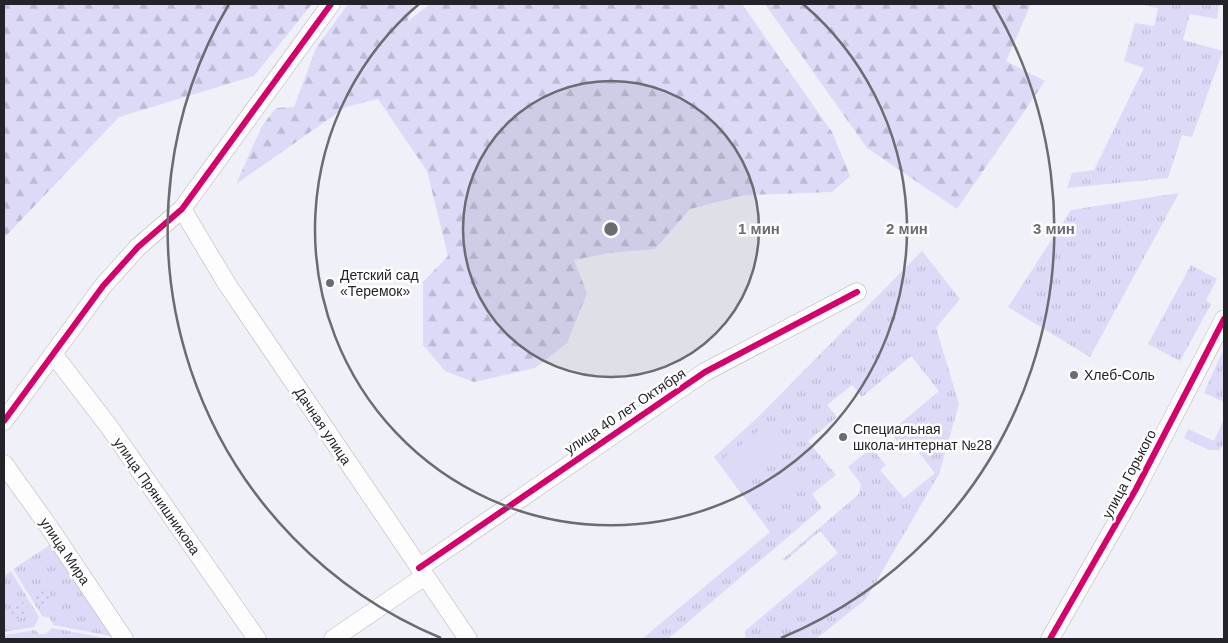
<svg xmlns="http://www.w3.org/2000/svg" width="1228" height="643" viewBox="0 0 1228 643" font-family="Helvetica,sans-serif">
  <defs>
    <pattern id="grass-tufts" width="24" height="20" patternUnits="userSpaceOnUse" patternTransform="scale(1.25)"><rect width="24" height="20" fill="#dcdaf7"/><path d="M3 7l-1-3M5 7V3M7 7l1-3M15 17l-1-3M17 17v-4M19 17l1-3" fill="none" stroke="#bdbbd4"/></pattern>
    <pattern id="forest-firs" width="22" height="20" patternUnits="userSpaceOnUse" patternTransform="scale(1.25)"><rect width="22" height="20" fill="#dcdaf7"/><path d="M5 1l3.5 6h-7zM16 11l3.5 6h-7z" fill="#bdbbd4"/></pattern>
    <pattern id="park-dots" width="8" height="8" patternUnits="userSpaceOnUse" patternTransform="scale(1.25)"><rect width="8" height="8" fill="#dcdaf7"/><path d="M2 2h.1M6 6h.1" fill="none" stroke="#bdbbd4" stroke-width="1.8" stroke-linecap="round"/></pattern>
  </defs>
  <rect width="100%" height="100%" fill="#f0f0f8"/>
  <path fill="url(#grass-tufts)" d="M 1140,4 L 1219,4 L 1217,19 L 1190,14 L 1183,40 L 1223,51 L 1192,137 L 1182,135 L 1168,178 L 1067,188 L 1072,173 L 1094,170 L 1144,68 L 1124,61 L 1135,23 L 1154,26 L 1158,8 Z
    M 1179,193 L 1090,357 L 1008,307 L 1071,210 Z
    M 922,251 L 960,299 L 936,328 L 959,404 L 939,474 L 866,599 L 816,639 L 745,639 L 745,631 L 838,553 L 820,531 L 785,561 L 783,559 L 859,494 L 861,484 L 848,467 L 871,448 L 886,465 L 880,470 L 904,498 L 935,473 L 912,444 L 904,450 L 890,432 L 939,391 L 911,356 L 862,397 L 852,385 L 827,405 L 837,417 L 808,441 L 836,475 L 812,494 L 822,508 L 668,639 L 642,639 L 770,532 L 714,457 L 758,417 Z
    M 1191,265 L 1217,279 L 1206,300 L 1211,304 L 1180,361 L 1148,344 Z
    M 1224,348 L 1224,402 L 1204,393 Z
    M 1224,419 L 1224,444 L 1219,450 L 1209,450 L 1184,438 L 1188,429 L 1214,441 Z
    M 50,545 L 111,636 L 53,625 L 50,618 L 42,616 L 13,569 Z
    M 11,571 L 39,617 L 34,627 L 4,632 L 4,576 Z
    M 52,628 L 110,639 L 4,639 L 4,635 L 35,630 L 39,634 L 46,634 Z"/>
  <path fill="url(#forest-firs)" d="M 4,4 L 312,4 L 254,76 L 119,117 L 4,238 Z
    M 348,4 L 414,4 L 407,22 L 430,4 L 742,4 L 832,132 L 850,176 L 832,192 L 745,195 L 690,209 L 655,249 L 609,253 L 574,260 L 587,293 L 567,343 L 535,368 L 474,382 L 445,371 L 423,345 L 423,282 L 448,256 L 427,171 L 378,99 L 346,107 L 236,184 L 262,126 L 276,108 L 294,107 L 316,48 Z
    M 765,4 L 1031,4 L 1006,61 L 1045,81 L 957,209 L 867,148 Z"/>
  <path fill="url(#park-dots)" d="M 45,587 L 53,600 L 41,608 L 33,595 Z
    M 23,602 L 30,612 L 14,623 L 7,612 Z"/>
  <path fill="#dcdaf7" d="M 772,420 L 790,441 L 741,481 L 723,459 Z
    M 793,465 L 805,480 L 763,512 L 751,496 Z"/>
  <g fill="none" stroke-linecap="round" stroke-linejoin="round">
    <g stroke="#b1b1b8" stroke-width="19">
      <path id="minor" d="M 182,209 L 227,284 L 468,639
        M 54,355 L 110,428 L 257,639
        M 4,421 L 103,286 L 138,247 L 182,209 L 331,4
        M 4,464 L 49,527 L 124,639
        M 419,568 L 705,372 L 857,292
        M 333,639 L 425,576
        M 1050,639 L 1136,489 L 1224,319"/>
    </g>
    <use href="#minor" stroke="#fdfdfe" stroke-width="18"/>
    <g stroke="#fff" stroke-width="9">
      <path id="cycleway" d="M 4,421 L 103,286 L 138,247 L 182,209 L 331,4
        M 419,568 L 705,372 L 857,292
        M 1050,639 L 1136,489 L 1224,319"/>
    </g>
    <use href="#cycleway" stroke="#d6006c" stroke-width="6"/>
  </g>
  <circle cx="611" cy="229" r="148" fill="#6b6b72" fill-opacity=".12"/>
  <g fill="none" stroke="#6b6b72" stroke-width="2.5">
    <circle cx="611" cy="229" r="148"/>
    <path d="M803 4A296 296 0 1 1 419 4"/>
    <path d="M441 638A443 443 0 0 1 229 4M993 4A443 443 0 0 1 781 638"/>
  </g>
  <g fill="#6b6b72" stroke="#fff" stroke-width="2">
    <circle cx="330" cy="283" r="5"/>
    <circle cx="1074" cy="375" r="5"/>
    <circle cx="843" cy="437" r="5"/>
  </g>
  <g text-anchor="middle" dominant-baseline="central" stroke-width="5" stroke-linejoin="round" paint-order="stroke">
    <g font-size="14" fill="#24232a" stroke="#fff" text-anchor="start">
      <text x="340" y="275">Детский сад<tspan x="340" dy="16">«Теремок»</tspan></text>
      <text x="1084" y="375">Хлеб-Соль</text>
      <text x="853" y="429">Специальная<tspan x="853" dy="16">школа-интернат №28</tspan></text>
    </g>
    <g font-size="14" fill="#24232a" stroke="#fff">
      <text transform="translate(625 411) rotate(-34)">улица 40 лет Октября</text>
      <text transform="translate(323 426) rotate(56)">Дачная улица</text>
      <text transform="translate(1129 474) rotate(-62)">улица Горького</text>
      <text transform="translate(157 496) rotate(55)">улица Прянишникова</text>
      <text transform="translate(65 551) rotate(56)">улица Мира</text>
    </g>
  </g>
  <circle cx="611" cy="229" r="8" fill="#6b6b72" stroke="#fff" stroke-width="2.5"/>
  <g font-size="15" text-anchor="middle" font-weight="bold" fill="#6b6b72" stroke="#fff" stroke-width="5" stroke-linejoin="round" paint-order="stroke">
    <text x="759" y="234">1 мин</text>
    <text x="907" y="234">2 мин</text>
    <text x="1054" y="234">3 мин</text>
  </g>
  <rect width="1228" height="643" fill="none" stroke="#24232a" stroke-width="10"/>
</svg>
